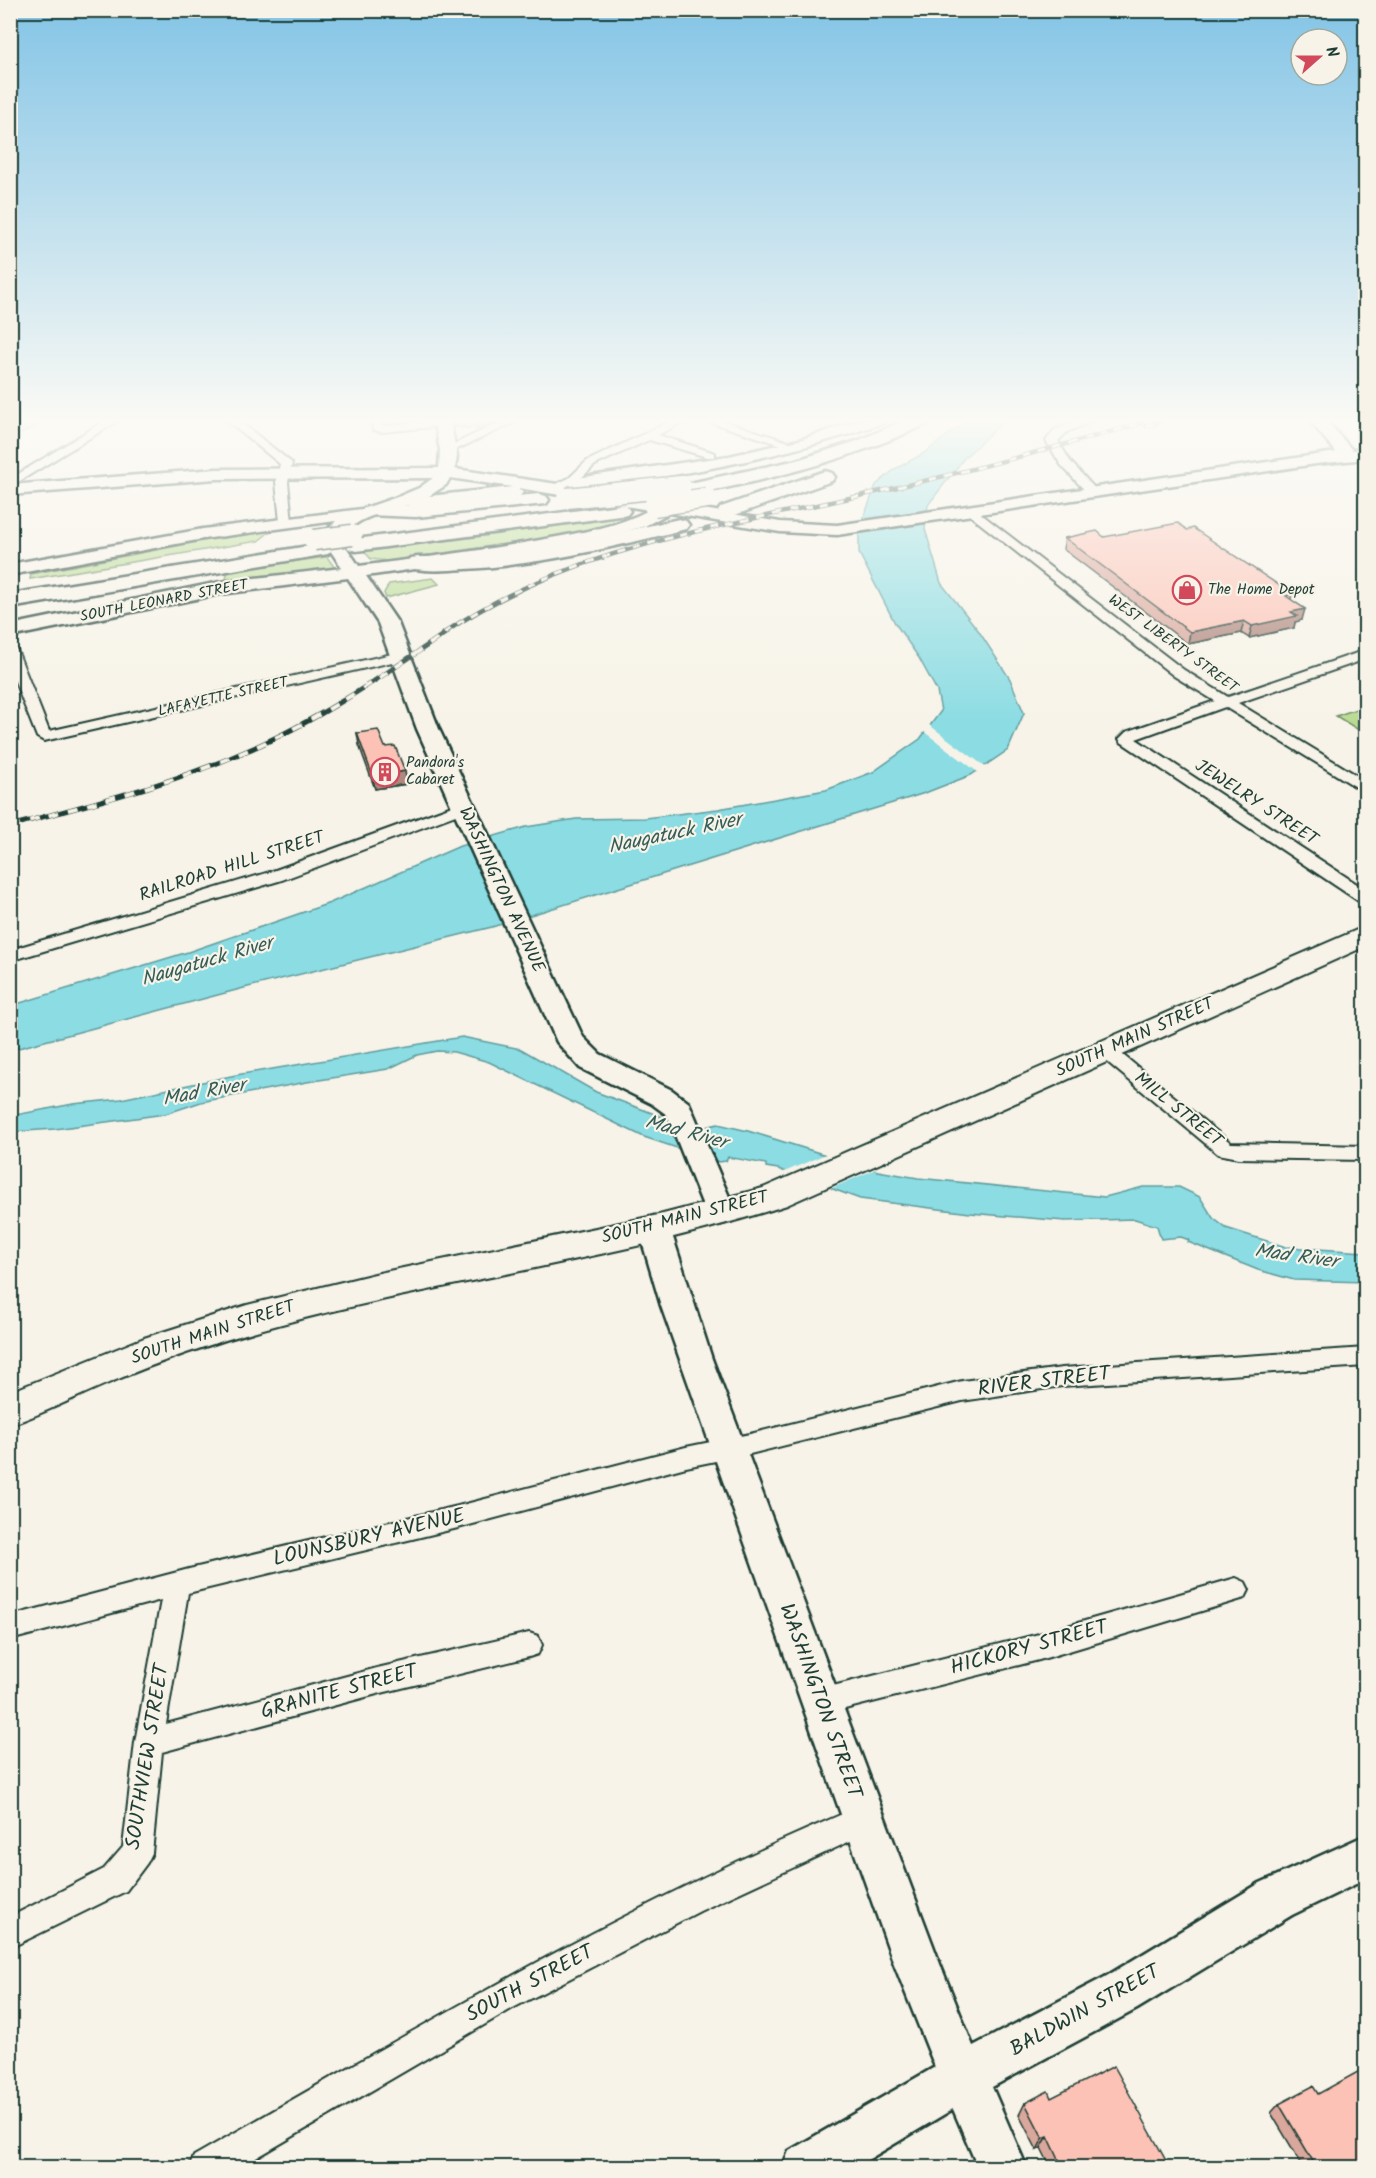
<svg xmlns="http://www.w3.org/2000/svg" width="1376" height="2178" viewBox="0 0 1376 2178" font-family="Kalam,sans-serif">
  <rect width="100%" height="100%" fill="#f7f3e8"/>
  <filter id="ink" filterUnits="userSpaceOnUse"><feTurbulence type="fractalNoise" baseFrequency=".0167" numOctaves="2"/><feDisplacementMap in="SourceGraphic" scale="12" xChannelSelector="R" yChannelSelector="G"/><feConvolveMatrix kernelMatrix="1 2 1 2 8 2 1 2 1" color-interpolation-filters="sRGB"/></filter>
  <g filter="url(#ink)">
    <path fill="#b9da93" stroke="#6c8c64" stroke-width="1.5" d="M 11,420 L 46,420 L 11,439 Z
      M 625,517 L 616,523 L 554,537 L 388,561 L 371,559 L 364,551 Z
      M 276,527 L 258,541 L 30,579 L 31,574 Z
      M 327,557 L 335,568 L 225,582 L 228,571 Z
      M 433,578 L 439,584 L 386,598 L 384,593 L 389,584 Z
      M 1365,706 L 1365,734 L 1336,716 Z"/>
    <path fill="#8bdce3" stroke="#609c9d" stroke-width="1.5" d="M 967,420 L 1005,420 L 965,457 L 928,505 L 925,529 L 941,583 L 978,630 L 1010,679 L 1024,713 L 1008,750 L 971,775 L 925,793 L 492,927 L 244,988 L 11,1050 L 10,1006 L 188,952 L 330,903 L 460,846 L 526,827 L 576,819 L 645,818 L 718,809 L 826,790 L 873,772 L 920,739 L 941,711 L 937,691 L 919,658 L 895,623 L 859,553 L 859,530 L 876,485 L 895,469 L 926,452 Z
      M 462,1037 L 521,1049 L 596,1092 L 668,1119 L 701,1128 L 718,1124 L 748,1131 L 878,1171 L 918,1178 L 1105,1197 L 1143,1187 L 1179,1187 L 1200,1197 L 1213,1218 L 1226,1228 L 1286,1247 L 1365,1252 L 1365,1282 L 1294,1280 L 1258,1270 L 1188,1242 L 1189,1240 L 1181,1237 L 1161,1239 L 1157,1226 L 1135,1219 L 1065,1221 L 970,1213 L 860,1199 L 778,1169 L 766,1167 L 766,1164 L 728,1157 L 726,1161 L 719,1162 L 644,1137 L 489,1062 L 454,1052 L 437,1051 L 417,1055 L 388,1069 L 307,1082 L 201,1102 L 165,1114 L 55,1129 L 11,1132 L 10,1116 L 73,1104 L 121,1099 L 236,1075 Z"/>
    <path fill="#f7f3e8" d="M 928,724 L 987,768 L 979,773 L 923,731 Z
      M 828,1153 L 876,1169 L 830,1189 L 782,1173 Z"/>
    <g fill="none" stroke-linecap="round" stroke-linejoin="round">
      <g stroke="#1f3d34" stroke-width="4">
        <path id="street" d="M 106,420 L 119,420 L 10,487 L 10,479 Z
          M 226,420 L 238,420 L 292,463 L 288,482 L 292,522 L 290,525 L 282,525 L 280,522 L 276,482 L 280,464 Z
          M 371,420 L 381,420 L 382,426 L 437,420 L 445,420 L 448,423 L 443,426 L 382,432 L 373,430 Z
          M 505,420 L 520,420 L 451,452 L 443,452 L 441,450 Z
          M 673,420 L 687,420 L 658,435 L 715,453 L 715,457 L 707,457 L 649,440 L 595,465 L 577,482 L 558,489 L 552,486 L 569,478 L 587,461 Z
          M 703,420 L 721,420 L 798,445 L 792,448 L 788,447 Z
          M 1079,420 L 1096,420 L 1067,432 L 1058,441 L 1070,461 L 1098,492 L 1092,496 L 1088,494 L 1061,465 L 1046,441 L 1054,430 Z
          M 972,507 L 1184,670 L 1228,697 L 1366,650 L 1366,659 L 1238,703 L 1366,781 L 1366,793 L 1225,707 L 1136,739 L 1366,890 L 1366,903 L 1360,902 L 1121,742 L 1119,739 L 1126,732 L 1215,701 L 1174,676 L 968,514 L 966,511 Z
          M 10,646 L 17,650 L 49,731 L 401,652 L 408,656 L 401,660 L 44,741 L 37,737 L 10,669 Z
          M 463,802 L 471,807 L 469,810 L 282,880 L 10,961 L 10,950 L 270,872 Z
          M 1106,1045 L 1113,1047 L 1231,1143 L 1366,1146 L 1366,1160 L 1239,1158 L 1218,1154 L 1099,1055 L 1096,1051 L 1099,1047 Z
          M 1366,1348 L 1366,1366 L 1062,1386 L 962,1401 L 750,1454 L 686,1467 L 458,1528 L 188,1593 L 166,1724 L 377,1668 L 529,1633 L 538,1636 L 542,1645 L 538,1654 L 529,1657 L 377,1694 L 162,1752 L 152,1853 L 147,1863 L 126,1891 L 10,1948 L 10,1917 L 104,1869 L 123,1847 L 135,1742 L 161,1600 L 10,1640 L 10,1616 L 189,1569 L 458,1506 L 686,1447 L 750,1434 L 962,1381 L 1062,1368 Z
          M 1236,1578 L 1245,1582 L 1249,1590 L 1245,1598 L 1039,1660 L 821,1715 L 811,1711 L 807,1702 L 811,1693 L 821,1689 L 1039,1634 Z
          M 864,1805 L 874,1810 L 879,1820 L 874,1830 L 700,1911 L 513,2008 L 239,2168 L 189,2168 L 194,2156 C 413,2031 630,1902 864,1805 Z"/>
      </g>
      <g stroke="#1f3d34" stroke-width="5">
        <path id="secondary" d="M 434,420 L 450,420 L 457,456 L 455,469 L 571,486 L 569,483 L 571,479 L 577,478 L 729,456 L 799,440 L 861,420 L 885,420 L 883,423 C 784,457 683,476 580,488 L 780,522 L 837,525 L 1336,452 L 1309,420 L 1326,420 L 1352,450 L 1366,449 L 1366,459 L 1316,464 L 837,535 L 780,532 L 669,513 L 645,526 L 591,541 L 528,553 L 366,576 L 398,623 L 439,729 L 583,1037 L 600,1054 L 672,1090 L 689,1103 L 736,1213 L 732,1221 L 721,1224 L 710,1221 L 706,1213 L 667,1115 L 652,1104 L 580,1068 L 557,1042 L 417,729 L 378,623 L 348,578 L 220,594 L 10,637 L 10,625 L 220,582 L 342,568 L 324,541 L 328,529 L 336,521 L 203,539 L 10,575 L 10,564 L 203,529 L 362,509 L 400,496 L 419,488 L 433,478 L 216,479 L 10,495 L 10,485 L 216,469 L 439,468 L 440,450 ZM 450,478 L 512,487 L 429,496 L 446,485 ZM 518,488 L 649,510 C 619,526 585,532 551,538 C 488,550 423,558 359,566 L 342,541 C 350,517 385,513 407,505 L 414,508 L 514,497 L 520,496 L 523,492 Z
          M 654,1216 L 665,1220 L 670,1228 L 712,1359 L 940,1964 L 973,2046 L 1105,1977 L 1260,1883 L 1366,1835 L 1366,1879 L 1292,1915 L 1137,2009 L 992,2087 L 1027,2168 L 978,2168 L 953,2109 L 854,2168 L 782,2168 L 789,2151 L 935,2067 L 894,1964 L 661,1306 L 638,1228 L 643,1220 Z"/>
      </g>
      <g stroke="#1f3d34" stroke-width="4">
        <path id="primary" d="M 1366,926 L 1366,946 L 787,1205 C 621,1259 447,1280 278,1325 C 221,1340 166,1359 111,1382 C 77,1396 45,1413 10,1425 L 10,1392 L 144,1338 L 247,1305 L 379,1273 L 663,1214 L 763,1188 Z"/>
      </g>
      <g stroke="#1f3d34" stroke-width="5">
        <path id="highway" d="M 905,420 L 930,420 L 927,424 C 849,460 768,481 683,496 L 676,494 L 673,490 L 676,486 L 797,460 L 857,441 Z
          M 825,471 L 832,473 L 835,477 L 832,481 L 735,515 L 721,515 L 718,511 L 721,507 Z
          M 539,494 L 546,496 L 549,500 L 546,504 L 416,517 L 367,515 L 364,511 L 367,507 L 416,505 Z
          M 620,505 L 627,507 L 630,511 L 627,515 L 356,551 L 349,549 L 345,545 L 349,541 L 356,539 Z
          M 679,519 L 686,521 L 689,525 L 686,529 C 614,547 540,565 465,569 C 447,570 428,572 410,568 L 407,563 L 410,558 L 418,557 C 507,558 592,539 679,519 Z
          M 321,544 L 328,546 L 332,550 L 328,554 L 10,608 L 10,594 Z"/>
      </g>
      <use href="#street" fill="#f7f3e8" fill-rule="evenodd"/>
      <use href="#secondary" fill="#f7f3e8" fill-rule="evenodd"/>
      <use href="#primary" fill="#f7f3e8" fill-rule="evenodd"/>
      <use href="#highway" fill="#f7f3e8" fill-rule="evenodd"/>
      <g stroke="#1f3d34" stroke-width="4.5">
        <path id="rail-far1" d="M 1146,426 L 1167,420
          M 444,633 C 568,547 728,526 872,493 C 967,472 1060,446 1153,420"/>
      </g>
      <g stroke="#1f3d34" stroke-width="5">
        <path id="rail" d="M 10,826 C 89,804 169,785 244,752 C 316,722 383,676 447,632"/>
      </g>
      <use href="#rail-far1" stroke="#f7f3e8" stroke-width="3" stroke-dasharray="8" stroke-linecap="butt"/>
      <use href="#rail" stroke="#f7f3e8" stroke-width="4" stroke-dasharray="10" stroke-linecap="butt"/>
      <g stroke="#1f3d34" stroke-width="23" stroke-linecap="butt">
        <path id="highway-bridge" d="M 567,498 L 681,486
          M 654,506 L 707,498
          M 314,540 L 352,535"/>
      </g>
      <use href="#highway-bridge" stroke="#f7f3e8" stroke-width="20"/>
    </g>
    <path fill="#d9a79c" stroke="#1f3d34" stroke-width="1.5" d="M 455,420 L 498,420 L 478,429 L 456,427 Z
      M 1104,537 L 1292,594 L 1291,599 L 1302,620 L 1295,622 L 1294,628 L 1249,638 L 1241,633 L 1188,644 L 1063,549 L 1065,538 Z
      M 357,733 L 385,747 L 407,784 L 375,789 L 359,745 Z
      M 1318,2094 L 1365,2168 L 1304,2168 L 1271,2113 L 1279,2104 Z
      M 1051,2098 L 1170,2168 L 1051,2168 L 1041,2148 L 1037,2150 L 1019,2115 L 1025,2103 Z"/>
    <path fill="#b0887f" stroke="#1f3d34" stroke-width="1.5" d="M 477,420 L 498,420 L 478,429 Z
      M 1305,609 L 1302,620 L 1295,622 L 1294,628 L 1249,638 L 1252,626 L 1291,612 Z
      M 1244,621 L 1241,633 L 1188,644 L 1190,632 Z
      M 405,771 L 407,784 L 375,789 L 373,777 Z
      M 1048,2136 L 1041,2148 L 1037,2150 L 1043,2138 Z"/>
    <path fill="#fcc2b5" stroke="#1f3d34" stroke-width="1.5" d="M 1178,523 L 1187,530 L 1193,528 L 1292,594 L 1286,596 L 1305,609 L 1291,612 L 1297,616 L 1252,626 L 1244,621 L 1190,632 L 1065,538 L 1097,531 L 1104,537 Z
      M 378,730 L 385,747 L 395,746 L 405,771 L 373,777 L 357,733 Z
      M 1114,2066 L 1170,2168 L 1063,2168 L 1048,2136 L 1043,2138 L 1025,2103 L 1048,2091 L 1051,2098 Z
      M 1365,2068 L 1365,2168 L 1317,2168 L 1279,2104 L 1313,2086 L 1318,2094 Z"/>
  </g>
  <linearGradient id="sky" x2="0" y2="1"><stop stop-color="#83c4e6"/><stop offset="0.58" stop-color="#fbfaf5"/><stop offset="1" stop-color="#fbfaf5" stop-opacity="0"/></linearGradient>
  <rect width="1376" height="725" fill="url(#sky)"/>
  <defs>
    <g id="shop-ring" transform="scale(1.5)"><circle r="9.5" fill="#f7f3e8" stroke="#d1495b" stroke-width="1.5"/><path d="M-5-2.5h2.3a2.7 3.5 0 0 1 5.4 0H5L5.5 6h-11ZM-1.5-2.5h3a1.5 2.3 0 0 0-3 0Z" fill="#d1495b"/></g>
    <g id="building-ring" transform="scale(1.5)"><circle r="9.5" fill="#f7f3e8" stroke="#d1495b" stroke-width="1.5"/><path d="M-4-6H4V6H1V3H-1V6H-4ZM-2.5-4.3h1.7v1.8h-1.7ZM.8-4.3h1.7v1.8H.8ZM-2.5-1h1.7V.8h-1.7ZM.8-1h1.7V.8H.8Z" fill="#d1495b"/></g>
  </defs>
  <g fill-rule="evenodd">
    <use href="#shop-ring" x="1187" y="590"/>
    <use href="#building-ring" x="385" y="772"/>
  </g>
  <g text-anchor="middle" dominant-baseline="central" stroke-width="4.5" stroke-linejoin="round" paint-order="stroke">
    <g font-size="15" fill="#1f3d34" stroke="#f7f3e8" text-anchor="start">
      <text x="1208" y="590">The Home Depot</text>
      <text x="406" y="763">Pandora's<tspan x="406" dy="17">Cabaret</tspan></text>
    </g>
    <g font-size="15" fill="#1f3d34" stroke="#f7f3e8">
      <text transform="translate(164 601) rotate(-11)">SOUTH LEONARD STREET</text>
      <text transform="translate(1173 644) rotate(36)">WEST LIBERTY STREET</text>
      <text transform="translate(223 697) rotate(-13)">LAFAYETTE STREET</text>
    </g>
    <g font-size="18" fill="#1f3d34" stroke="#f7f3e8">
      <text transform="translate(1256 803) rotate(33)">JEWELRY STREET</text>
      <text transform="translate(232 867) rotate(-18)">RAILROAD HILL STREET</text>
      <text transform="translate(501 890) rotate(65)">WASHINGTON AVENUE</text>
      <text transform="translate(1135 1038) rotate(-24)">SOUTH MAIN STREET</text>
      <text transform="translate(1178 1110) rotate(39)">MILL STREET</text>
      <text transform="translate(685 1218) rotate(-14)">SOUTH MAIN STREET</text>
      <text transform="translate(213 1333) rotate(-18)">SOUTH MAIN STREET</text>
    </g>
    <g font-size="20" font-style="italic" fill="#355d57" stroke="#f7f3e8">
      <text transform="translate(675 834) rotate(-12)">Naugatuck River</text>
      <text transform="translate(207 962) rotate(-16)">Naugatuck River</text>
      <text transform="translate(204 1093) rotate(-10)">Mad River</text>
      <text transform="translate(686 1133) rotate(15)">Mad River</text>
      <text transform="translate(1296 1257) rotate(8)">Mad River</text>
    </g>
    <g font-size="21" fill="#1f3d34" stroke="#f7f3e8">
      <text transform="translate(1044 1382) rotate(-7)">RIVER STREET</text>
      <text transform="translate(369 1538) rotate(-13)">LOUNSBURY AVENUE</text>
      <text transform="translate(1029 1648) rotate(-15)">HICKORY STREET</text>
      <text transform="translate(339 1692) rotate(-15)">GRANITE STREET</text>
      <text transform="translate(820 1701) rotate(70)">WASHINGTON STREET</text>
      <text transform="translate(148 1757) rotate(-81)">SOUTHVIEW STREET</text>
      <text transform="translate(530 1984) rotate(-28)">SOUTH STREET</text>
      <text transform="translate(1085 2011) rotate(-29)">BALDWIN STREET</text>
    </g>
  </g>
  <rect width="1376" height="2178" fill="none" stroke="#f7f3e8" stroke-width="36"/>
  <rect x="18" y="18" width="1340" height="2142" fill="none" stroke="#1f3d34" stroke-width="2" filter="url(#ink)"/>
  <g transform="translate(1319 57) rotate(69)"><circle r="28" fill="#f7f3e8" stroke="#a1aaa0" stroke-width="1.5"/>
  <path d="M0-4.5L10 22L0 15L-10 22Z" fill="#d1495b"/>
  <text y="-9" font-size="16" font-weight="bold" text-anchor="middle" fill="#1f3d34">N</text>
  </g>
</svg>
